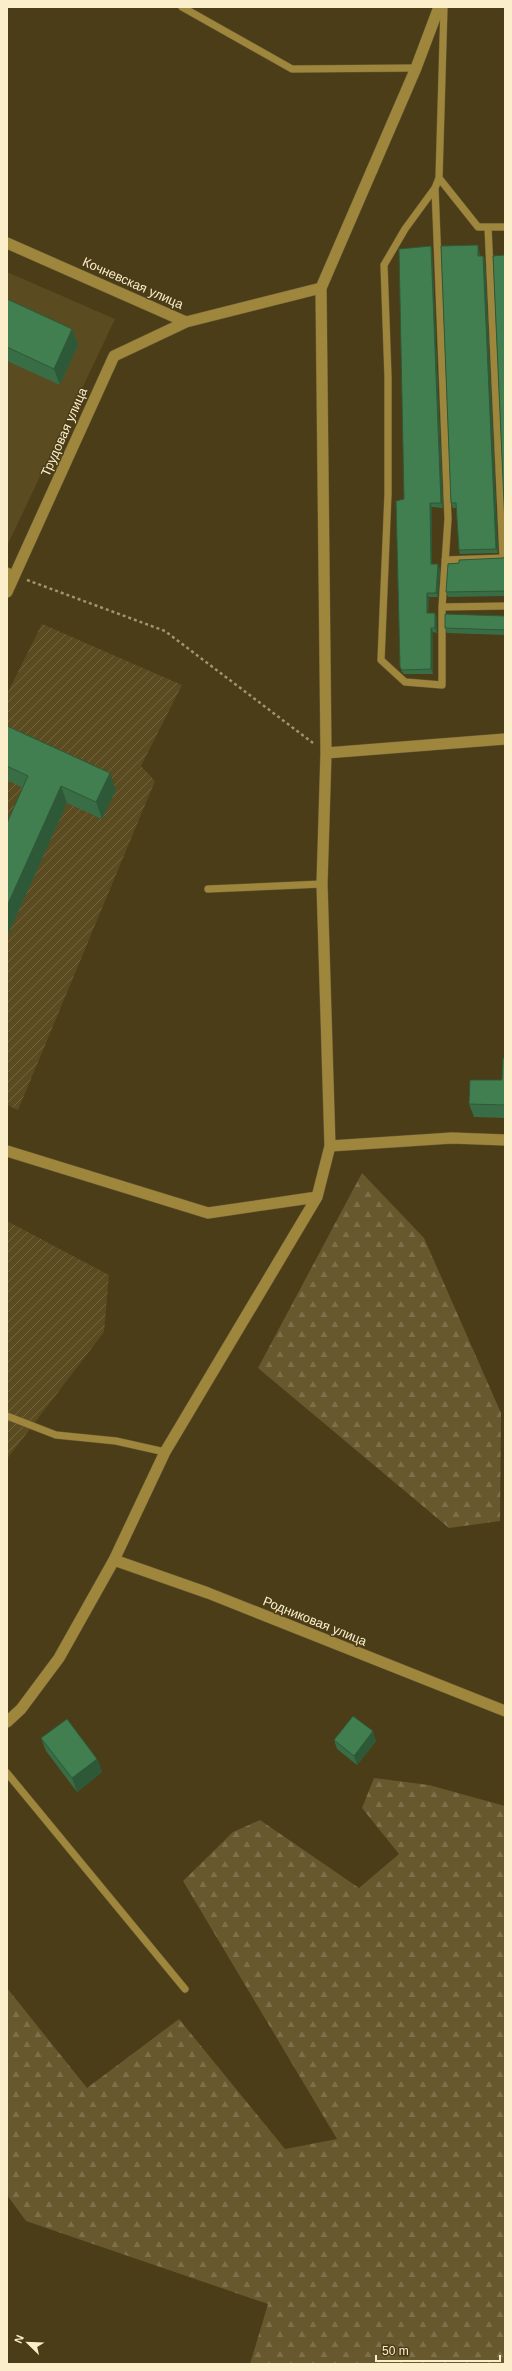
<svg xmlns="http://www.w3.org/2000/svg" width="512" height="2371" viewBox="0 0 512 2371" font-family="Arial,sans-serif">
  <defs>
    <pattern id="industrial-furrows" width="10" height="10" patternUnits="userSpaceOnUse"><rect width="10" height="10" fill="#5a4b20"/><path d="M-1 1l2-2M0 10L10 0M9 11l2-2" fill="none" stroke="#73653f"/></pattern>
    <pattern id="forest-firs" width="22" height="20" patternUnits="userSpaceOnUse"><rect width="22" height="20" fill="#67582e"/><path d="M5 1l3.5 6h-7zM16 11l3.5 6h-7z" fill="#7e704b"/></pattern>
  </defs>
  <rect width="100%" height="100%" fill="#4b3d17"/>
  <path fill="#5a4b20" d="M 7,272 L 115,319 L 7,546 Z"/>
  <path fill="url(#industrial-furrows)" d="M 42,624 L 182,685 L 141,766 L 155,781 L 18,1110 L 7,1105 L 7,694 Z
    M 7,1221 L 109,1275 L 104,1332 L 7,1459 Z"/>
  <path fill="url(#forest-firs)" d="M 362,1173 L 424,1238 L 501,1413 L 500,1521 L 449,1528 L 258,1368 Z
    M 374,1778 L 429,1785 L 505,1806 L 505,2364 L 250,2364 L 268,2304 L 26,2221 L 7,2195 L 7,1988 L 87,2088 L 179,2019 L 285,2149 L 337,2139 L 183,1881 L 233,1832 L 260,1820 L 359,1888 L 399,1854 L 362,1808 Z"/>
  <g fill="none" stroke-linecap="round" stroke-linejoin="round">
    <g stroke="#665935" stroke-width="8">
      <path id="service" d="M 182,7 L 292,69 L 416,68
        M 444,7 L 439,178 L 478,227 L 505,227
        M 435,188 L 448,519 L 442,607 L 442,685 L 405,682 L 381,660 L 388,494 L 388,377 L 384,265 L 405,229 L 435,188 L 439,178
        M 488,227 L 503,558
        M 445,560 L 505,558
        M 7,571 L 15,575
        M 442,607 L 505,606
        M 208,889 L 322,884
        M 7,1416 L 56,1435 L 116,1441 L 165,1452
        M 7,1773 L 185,1989"/>
    </g>
    <g stroke="#665935" stroke-width="12">
      <path id="minor" d="M 7,243 L 186,322 L 321,288
        M 7,592 L 114,356 L 186,322
        M 326,753 L 505,739
        M 330,1146 L 452,1138 L 505,1140
        M 7,1151 L 208,1213 L 317,1197
        M 114,1560 L 208,1593 L 505,1711
        M 7,1722 L 21,1709 L 59,1658 L 114,1560 L 165,1452 L 317,1197 L 330,1146 L 322,884 L 326,753 L 321,288 L 372,170"/>
    </g>
    <g stroke="#665935" stroke-width="12">
      <path id="tertiary" d="M 372,170 L 416,68 L 439,7"/>
    </g>
    <path stroke="#a29470" stroke-width="2.5" stroke-dasharray="3 3" stroke-linecap="butt" d="M 27,580 L 165,631 L 313,743"/>
    <use href="#service" stroke="#9f863d" stroke-width="7"/>
    <use href="#minor" stroke="#9f863d" stroke-width="11"/>
    <use href="#tertiary" stroke="#9f863d" stroke-width="11"/>
  </g>
  <path fill="#396d45" d="M 431,246 L 432,251 L 443,508 L 432,507 L 432,564 L 440,569 L 438,597 L 429,597 L 428,613 L 435,613 L 437,618 L 437,633 L 433,632 L 433,674 L 404,674 L 402,672 L 400,667 L 404,499 Z
    M 479,250 L 480,256 L 483,256 L 485,260 L 498,553 L 460,554 L 459,550 L 456,508 L 453,508 L 451,503 Z
    M 7,299 L 72,329 L 78,345 L 60,385 L 7,361 Z
    M 505,557 L 505,596 L 448,597 L 446,592 L 459,563 L 503,558 Z
    M 505,616 L 505,635 L 447,633 L 445,628 Z
    M 7,726 L 116,790 L 102,819 L 67,803 L 7,937 L 7,823 L 23,788 L 7,780 Z
    M 505,1058 L 505,1118 L 474,1117 L 469,1104 L 502,1080 Z
    M 41,1738 L 97,1759 L 102,1772 L 77,1792 L 46,1751 Z
    M 334,1740 L 376,1741 L 357,1765 L 337,1749 Z"/>
  <path fill="#2e5938" d="M 478,245 L 479,250 L 480,260 L 478,256 Z
    M 431,246 L 432,251 L 443,508 L 441,503 Z
    M 483,256 L 485,260 L 498,553 L 496,549 Z
    M 72,329 L 78,345 L 60,385 L 54,369 Z
    M 430,503 L 432,507 L 432,569 L 431,564 Z
    M 438,564 L 440,569 L 438,597 L 436,593 Z
    M 427,593 L 429,597 L 428,618 L 427,613 Z
    M 435,613 L 437,618 L 437,633 L 435,628 Z
    M 431,628 L 433,632 L 433,674 L 431,669 Z
    M 110,773 L 116,790 L 102,819 L 96,802 Z
    M 61,786 L 67,803 L 7,937 L 7,906 Z
    M 373,1731 L 376,1741 L 357,1765 L 354,1756 Z
    M 97,1759 L 102,1772 L 77,1792 L 72,1778 Z"/>
  <path fill="#427f50" stroke="#2e5938" d="M 478,245 L 478,256 L 483,256 L 496,549 L 459,550 L 456,503 L 451,503 L 441,246 Z
    M 431,246 L 441,503 L 430,503 L 431,564 L 438,564 L 436,593 L 427,593 L 427,613 L 435,613 L 435,628 L 431,628 L 431,669 L 402,670 L 400,667 L 396,501 L 404,499 L 399,249 Z
    M 505,255 L 505,525 L 493,256 Z
    M 7,299 L 72,329 L 54,369 L 7,347 Z
    M 505,557 L 505,591 L 446,592 L 448,564 L 459,563 L 459,560 L 503,558 Z
    M 445,614 L 505,616 L 505,630 L 445,628 Z
    M 7,726 L 110,773 L 96,802 L 61,786 L 7,906 L 7,823 L 28,776 L 7,766 Z
    M 503,1058 L 505,1058 L 505,1105 L 469,1104 L 470,1080 L 502,1080 Z
    M 353,1716 L 373,1731 L 354,1756 L 334,1740 Z
    M 67,1719 L 97,1759 L 72,1778 L 41,1738 Z"/>
  <g text-anchor="middle" dominant-baseline="central" stroke-width="3" stroke-linejoin="round" paint-order="stroke">
    <g font-size="13" fill="#fbeecb" stroke="#4b3d17">
      <text transform="translate(133 283) rotate(24)">Кочневская улица</text>
      <text transform="translate(64 432) rotate(-66)">Трудовая улица</text>
      <text transform="translate(315 1621) rotate(22)">Родниковая улица</text>
    </g>
  </g>
  <rect width="512" height="2371" fill="none" stroke="#fbeecb" stroke-width="16"/>
  <g transform="translate(28 2343) rotate(293)" stroke="#4b3d17" stroke-width="3" paint-order="stroke">
  <path d="M0-3L7 15L0 10L-7 15Z" fill="#fbeecb"/>
  <text y="-6" font-size="11" font-weight="bold" text-anchor="middle" fill="#fbeecb">N</text>
  </g>
  <path d="M376 2355v6h124v-6" fill="none" stroke="#fbeecb" stroke-width="2"/>
  <text x="382" y="2355" font-size="12" fill="#fbeecb" stroke="#4b3d17" stroke-width="3" paint-order="stroke">50 m</text>
</svg>
